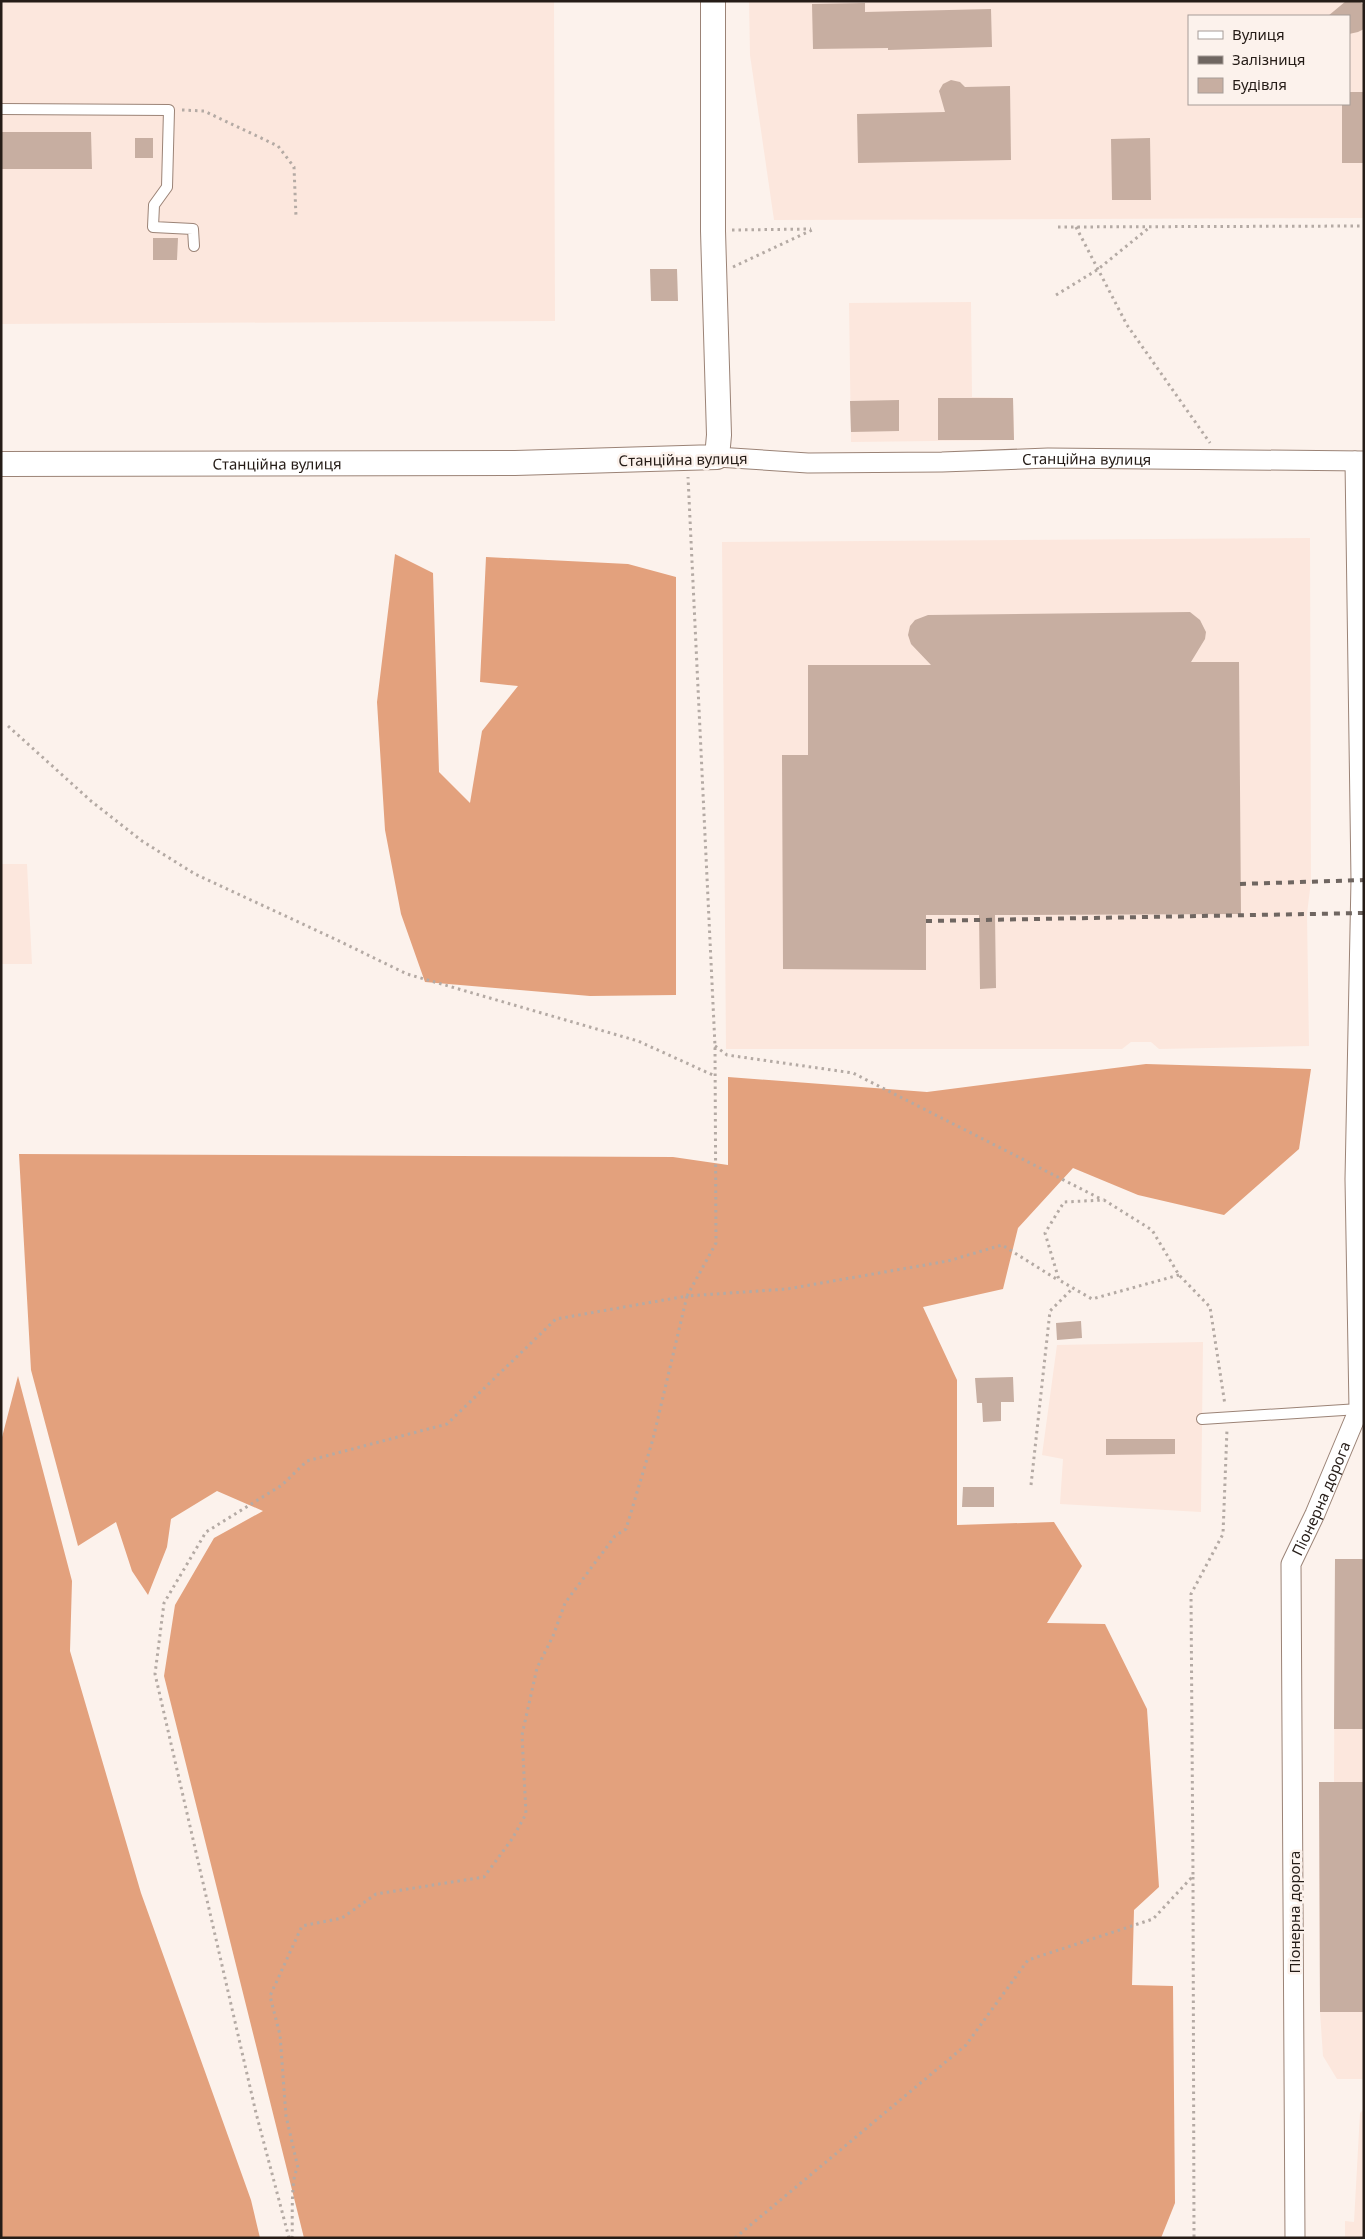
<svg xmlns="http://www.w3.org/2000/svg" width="1365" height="2239" viewBox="0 0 1365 2239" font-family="'Noto Sans',sans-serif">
  <rect width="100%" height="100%" fill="#fcf2ec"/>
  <path fill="#fce7dd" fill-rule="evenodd" d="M 1,1 L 554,1 L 555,321 L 1,324 Z
    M 749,1 L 1364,1 L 1364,218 L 774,220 L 750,55 ZM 1189,16 L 1349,16 L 1349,104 L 1189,104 Z
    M 971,302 L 972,397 L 1013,398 L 1014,440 L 851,442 L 849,303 Z
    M 1310,538 L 1311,881 L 1307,914 L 1309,1046 L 1159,1049 L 1151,1042 L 1131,1042 L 1122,1049 L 726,1049 L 722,542 Z
    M 1,864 L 27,864 L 32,964 L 1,964 Z
    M 1203,1342 L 1201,1512 L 1060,1504 L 1063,1459 L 1042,1455 L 1057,1345 Z
    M 1335,1559 L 1364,1559 L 1364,2079 L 1337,2079 L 1323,2056 L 1320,2012 L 1319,1782 L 1334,1782 Z
    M 1364,2109 L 1364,2238 L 1345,2238 L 1345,2221 L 1354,2222 L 1360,2113 Z"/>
  <path fill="#e3a17d" d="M 395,554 L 433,573 L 439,772 L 470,803 L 482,731 L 518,686 L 480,682 L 486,557 L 628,564 L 676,577 L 676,995 L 590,996 L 425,982 L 401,914 L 385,830 L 377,702 Z
    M 1146,1064 L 1311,1069 L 1299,1149 L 1224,1215 L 1138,1195 L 1073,1168 L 1018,1228 L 1003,1289 L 923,1307 L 957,1380 L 957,1525 L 1054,1522 L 1082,1566 L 1047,1623 L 1105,1624 L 1147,1709 L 1159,1887 L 1134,1910 L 1132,1985 L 1173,1986 L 1175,2203 L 1161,2238 L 304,2238 L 164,1676 L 175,1605 L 214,1538 L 263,1511 L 217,1491 L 171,1519 L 167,1547 L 148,1595 L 132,1571 L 116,1522 L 78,1546 L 31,1370 L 19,1154 L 673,1157 L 728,1165 L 728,1077 L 927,1092 Z
    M 18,1376 L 72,1581 L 70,1651 L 141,1893 L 251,2200 L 260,2238 L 1,2238 L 1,1441 Z"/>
  <path fill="#c7aea1" d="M 1346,1 L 1359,1 L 1364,5 L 1364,29 L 1358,32 L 1349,34 L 1349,16 L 1328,16 Z
    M 865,3 L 865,12 L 991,9 L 992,47 L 888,50 L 888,48 L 813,49 L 812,4 Z
    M 951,80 L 960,82 L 965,87 L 1010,86 L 1011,160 L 858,163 L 857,114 L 945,112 L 939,91 L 943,84 Z
    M 1349,92 L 1364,92 L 1364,163 L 1342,163 L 1342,104 L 1349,104 Z
    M 1,132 L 91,132 L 92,169 L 1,169 Z
    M 135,138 L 153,138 L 153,158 L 135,158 Z
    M 1150,138 L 1151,200 L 1112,200 L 1111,139 Z
    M 153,238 L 178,238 L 177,260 L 153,260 Z
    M 650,269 L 677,269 L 678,301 L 651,301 Z
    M 938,398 L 1013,398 L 1014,440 L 938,440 Z
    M 899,400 L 899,431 L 851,432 L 850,401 Z
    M 1190,612 L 1200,620 L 1206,632 L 1205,639 L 1191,662 L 1239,662 L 1241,914 L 995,915 L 996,988 L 980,989 L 979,915 L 926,915 L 926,970 L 783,969 L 782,755 L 808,755 L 808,665 L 931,665 L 911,644 L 908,635 L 910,626 L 915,620 L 928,615 Z
    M 1081,1321 L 1082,1338 L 1057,1340 L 1056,1323 Z
    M 1013,1377 L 1014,1402 L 1001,1402 L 1001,1421 L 983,1422 L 982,1403 L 977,1403 L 975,1378 Z
    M 1106,1439 L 1175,1439 L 1175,1454 L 1106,1455 Z
    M 963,1487 L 994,1487 L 994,1507 L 962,1507 Z
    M 1335,1559 L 1364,1559 L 1364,1729 L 1334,1729 Z
    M 1319,1782 L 1364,1782 L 1364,2012 L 1320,2012 Z"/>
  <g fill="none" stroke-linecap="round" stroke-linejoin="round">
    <g stroke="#9b8376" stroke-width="12">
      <path id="service" d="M 1,109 L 169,110 L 167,187 L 154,205 L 153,227 L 193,229 L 194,246
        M 1202,1419 L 1359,1409"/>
    </g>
    <g stroke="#9b8376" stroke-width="21">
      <g id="minor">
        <path id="s1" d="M 717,457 L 808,463 L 942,462 L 1048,458 L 1364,461"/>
        <path id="s2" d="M 1295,2238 L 1291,1564 L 1315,1514 L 1359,1409 L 1355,1179 L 1361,880 L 1355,461"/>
      </g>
    </g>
    <g stroke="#9b8376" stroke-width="26">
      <g id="tertiary">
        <path id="s3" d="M 1,464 L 515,463 L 717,457 L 719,435 L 713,231 L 713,1"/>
      </g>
    </g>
    <path stroke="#b4aaa4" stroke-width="3" stroke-dasharray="2.5 4" stroke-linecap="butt" d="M 182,110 L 204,111 L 278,146 L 294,167 L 296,217
      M 1058,227 L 1364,226
      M 1076,227 L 1127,325 L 1210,443
      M 732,230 L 811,229
      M 733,267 L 814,229
      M 1056,295 L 1097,270 L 1150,227
      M 8,726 L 91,801 L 142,841 L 195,874 L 337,940 L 407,974 L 638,1041 L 715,1076
      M 715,1046 L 727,1055 L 853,1073 L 1103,1200
      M 1179,1275 L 1092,1299 L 1059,1280 L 1045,1233 L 1064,1202 L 1104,1200 L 1152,1230 L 1179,1275 L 1210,1307 L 1225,1405
      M 1031,1485 L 1050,1311 L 1073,1288
      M 1193,1877 L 1194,2238
      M 289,2238 L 256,2113 L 155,1674 L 164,1603 L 206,1532 L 282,1485 L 307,1461 L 447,1424 L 556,1319 L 687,1296 L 716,1243 L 715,1046 L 688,477
      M 292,2238 C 293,2224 290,2176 298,2168 L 286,2116 L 280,2035 L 270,1996 L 302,1926 L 342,1918 L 376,1894 L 484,1877 L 512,1839 L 526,1814 L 522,1735 L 537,1668 L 553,1636 L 565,1603 L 615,1536 L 626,1529 L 653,1439 L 687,1296 L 787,1289 L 948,1261 L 1002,1245 L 1058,1280
      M 735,2238 L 966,2045 L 1028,1960 L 1153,1919 L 1193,1876 L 1191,1594 L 1223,1534 L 1227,1429"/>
    <use href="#service" stroke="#fff" stroke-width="10"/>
    <use href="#minor" stroke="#fff" stroke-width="19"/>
    <use href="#tertiary" stroke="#fff" stroke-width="24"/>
    <path stroke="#6f6661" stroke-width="4" stroke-dasharray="6 6" stroke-linecap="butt" d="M 1240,884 L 1364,880
      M 926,921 L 1364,913"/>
  </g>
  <g text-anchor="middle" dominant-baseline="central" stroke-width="5" stroke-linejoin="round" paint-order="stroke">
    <g font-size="15" fill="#251c17" stroke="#fcf2ec">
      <text transform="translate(683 459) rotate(-1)">Станційна вулиця</text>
      <text stroke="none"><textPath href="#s1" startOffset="370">Станційна вулиця</textPath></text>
      <text stroke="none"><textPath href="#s3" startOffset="276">Станційна вулиця</textPath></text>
      <text stroke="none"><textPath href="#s2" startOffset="746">Піонерна дорога</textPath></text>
      <text transform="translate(1294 1912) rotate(-90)">Піонерна дорога</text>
    </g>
  </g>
  <rect width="1365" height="2239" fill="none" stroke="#251c17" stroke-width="5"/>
  <rect x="1188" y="15" width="162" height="90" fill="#fcf2ec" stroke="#a69c97"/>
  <rect x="1198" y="31" width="25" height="8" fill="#ffffff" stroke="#a69c97"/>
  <text x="1232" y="40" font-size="15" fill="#251c17">Вулиця</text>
  <rect x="1198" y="56" width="25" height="8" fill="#6f6661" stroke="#a69c97"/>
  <text x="1232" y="65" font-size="15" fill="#251c17">Залізниця</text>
  <rect x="1198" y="78" width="25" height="15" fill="#c7aea1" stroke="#a69c97"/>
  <text x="1232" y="90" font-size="15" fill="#251c17">Будівля</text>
</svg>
